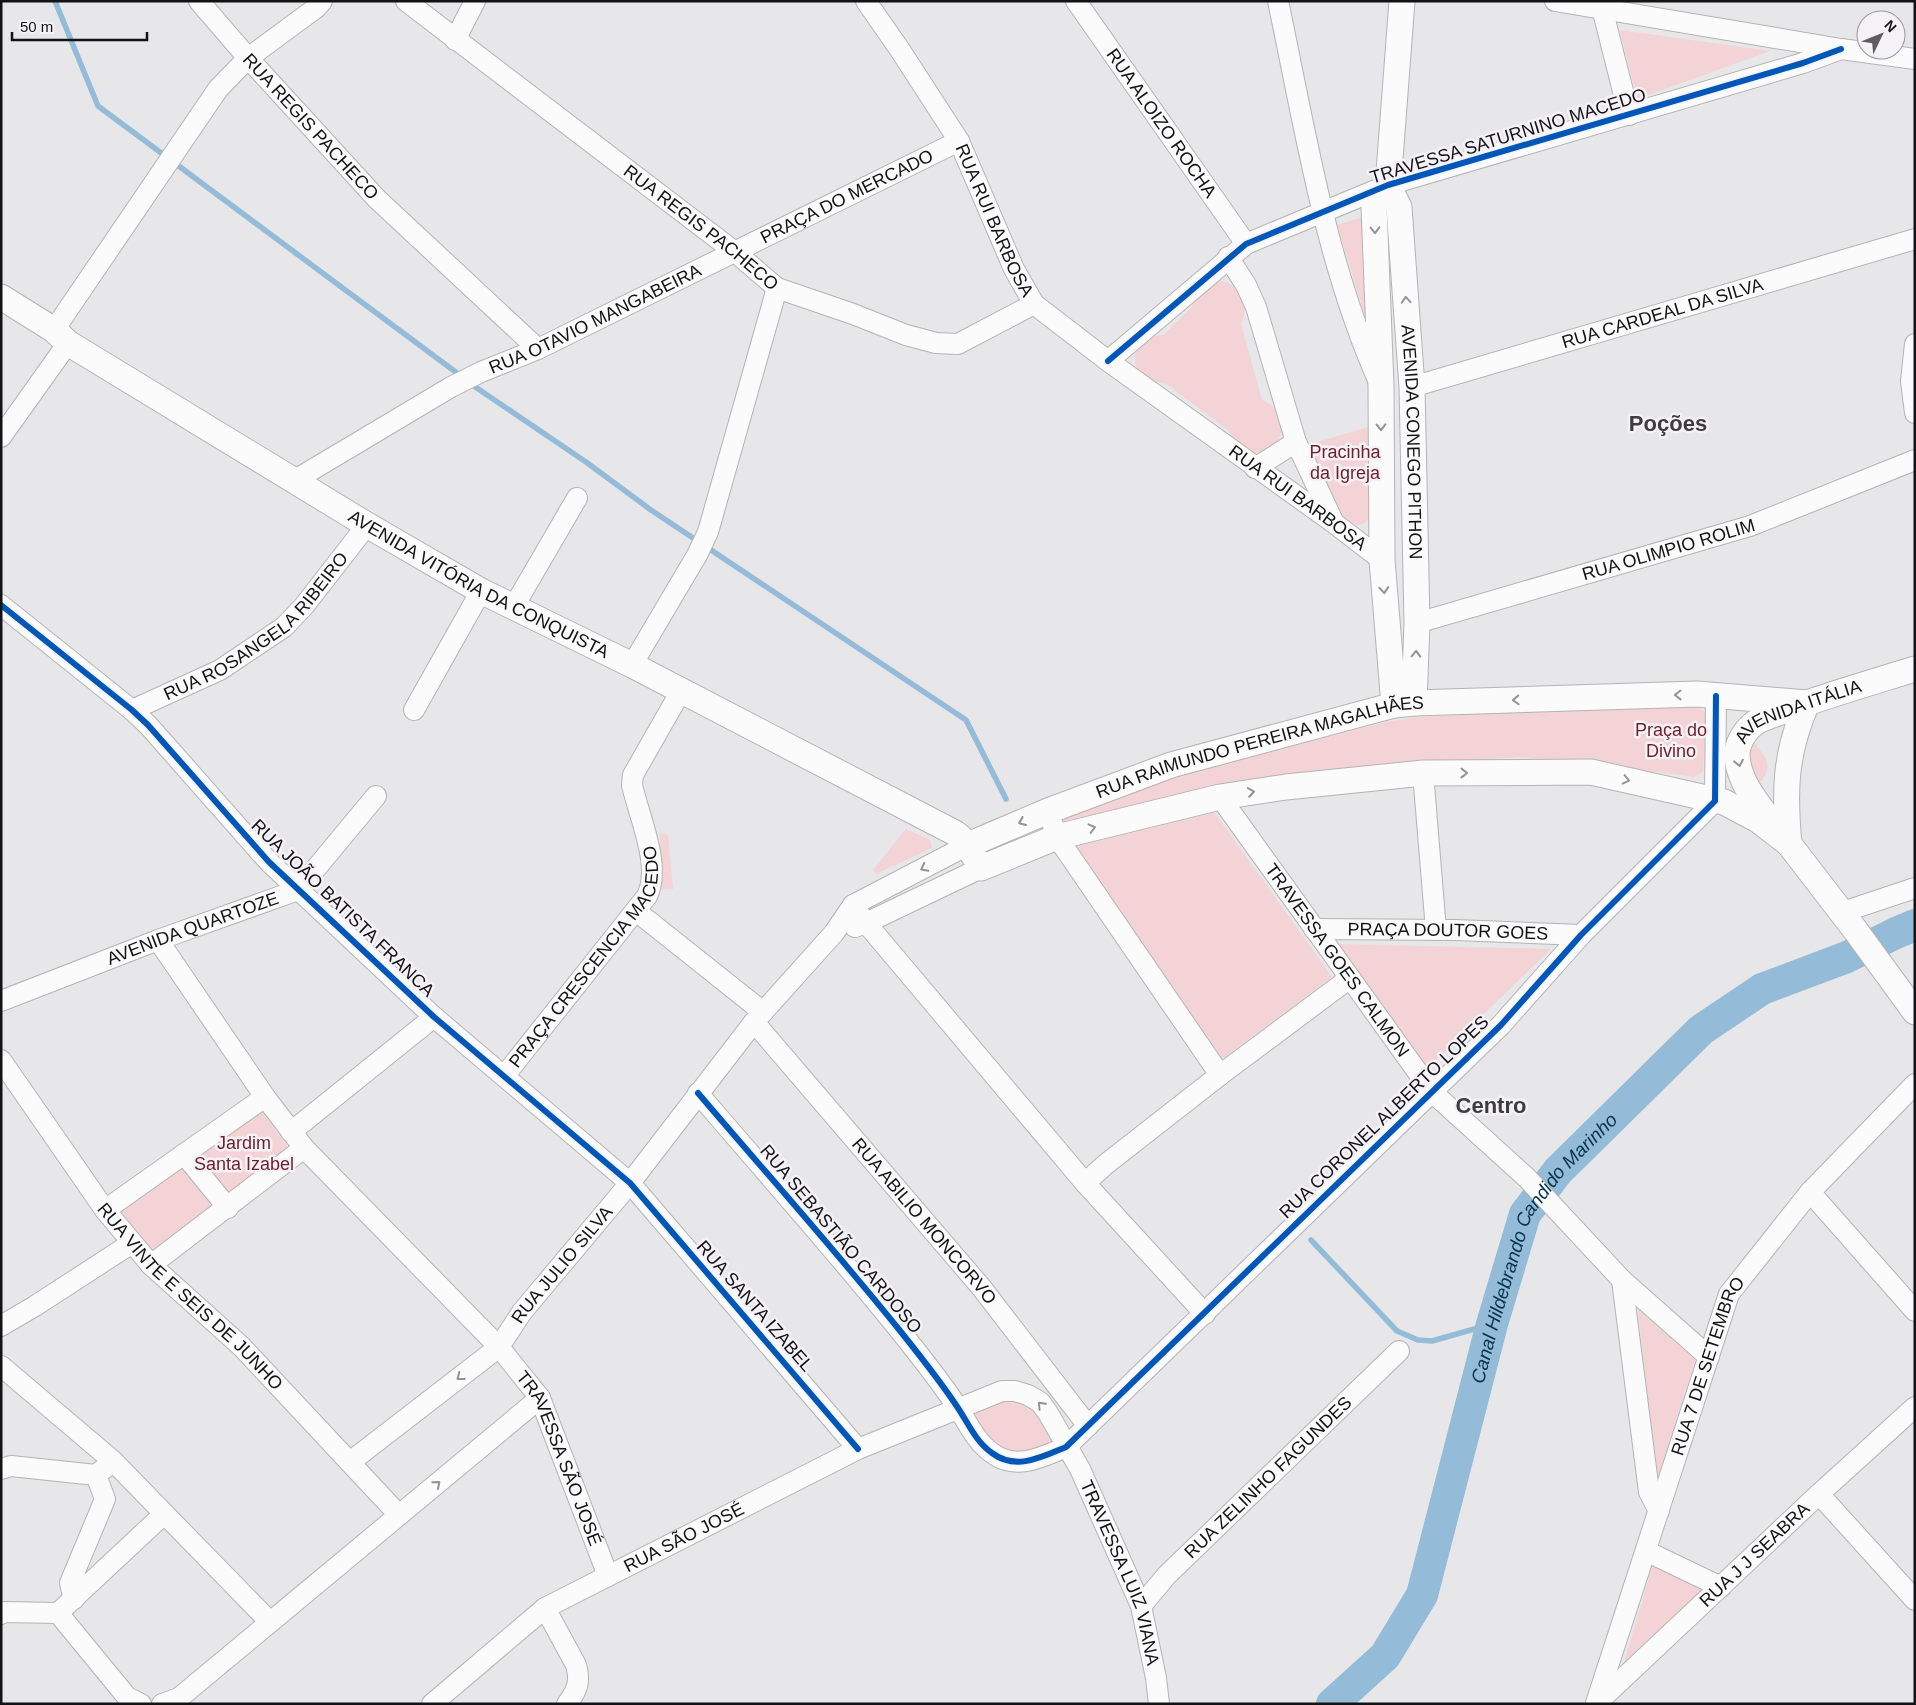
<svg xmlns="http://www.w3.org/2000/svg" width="1916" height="1705" viewBox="0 0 1916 1705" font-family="Helvetica,sans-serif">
  <rect width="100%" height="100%" fill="#e7e6e8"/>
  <path fill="#f3d3d5" d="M 1620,30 L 1770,51 L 1637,99 Z
    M 1373,214 L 1372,338 L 1337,225 Z
    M 1223,281 C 1243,288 1250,304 1241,324 L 1262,400 C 1315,425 1250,485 1229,431 C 1215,420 1200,409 1185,398 C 1179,394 1173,388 1166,384 C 1158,380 1150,385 1142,375 C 1125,357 1142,336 1163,335 L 1192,307 L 1194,298 L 1214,282 Z
    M 1372,426 L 1371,513 C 1366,527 1356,528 1345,520 L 1307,445 Z
    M 1699,707 L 1706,713 L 1703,772 L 1694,777 L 1594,763 L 1520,757 L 1422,763 L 1065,825 L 1061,818 L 1066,810 L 1208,768 L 1386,722 L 1417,717 L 1585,709 Z
    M 1751,740 C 1764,754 1775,764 1761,782 L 1754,780 L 1747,760 Z
    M 1214,812 L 1332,977 L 1222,1059 L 1075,846 Z
    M 906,829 L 930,840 L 932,848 L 876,874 L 873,870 Z
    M 660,833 L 668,835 L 673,889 L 662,889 Z
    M 1336,944 L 1551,949 L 1426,1070 Z
    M 260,1109 L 291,1152 L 228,1198 L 197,1155 Z
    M 184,1166 L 215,1209 L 152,1255 L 121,1212 Z
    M 1638,1309 L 1695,1360 L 1657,1480 Z
    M 1003,1400 C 1034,1400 1040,1418 1053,1442 C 1008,1463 997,1450 971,1412 Z
    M 1653,1565 L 1706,1590 L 1623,1666 Z"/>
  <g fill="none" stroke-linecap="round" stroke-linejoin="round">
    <path stroke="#94bbd7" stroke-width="5.5" d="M 55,1 L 98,106 L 461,376
      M 468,382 L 586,462 L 651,510 L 966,720 L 1006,799
      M 1311,1240 L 1397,1331 L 1418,1340 L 1432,1341 L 1492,1324"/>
    <path stroke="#94bbd7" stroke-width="32" id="s1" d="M 1332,1704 L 1385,1656 L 1422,1595 L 1492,1324 L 1525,1214 L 1558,1171 L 1701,1030 L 1762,989 L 1847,957 L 1896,933 L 1915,925"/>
    <g stroke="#b4b3b5" stroke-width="22">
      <g id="minor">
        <path id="s2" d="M 199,1 L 248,58 L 377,199 L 538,349"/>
        <path id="s3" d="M 406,1 L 735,252 L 777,288 L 853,314 L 906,335 L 936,343 L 958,344 L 1034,304"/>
        <path id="s4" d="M 866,1 L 900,50 L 959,141 L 1014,269 L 1034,304 L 1108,361 L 1334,523 L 1382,560"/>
        <path id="s5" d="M 1076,1 L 1246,244"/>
        <path d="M 1278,1 C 1305,129 1325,260 1378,380"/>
        <path d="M 1555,1 L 1841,49 L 1915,59"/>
        <path d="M 1602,8 L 1629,115"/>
        <path d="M 455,40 L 475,1"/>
        <path d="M 1228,257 L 1246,285 L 1256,307 L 1296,442 L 1332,519"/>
        <path d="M 54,330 L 218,89 L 248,58 L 316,8 L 322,1"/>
        <path d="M 1915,344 L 1911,381 L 1915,413"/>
        <path d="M 1108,361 L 1246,244 L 1388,185 L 1803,63 L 1841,49"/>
        <path id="s6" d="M 1412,387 L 1915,239"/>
        <path d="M 1,437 L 68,343"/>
        <path d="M 1255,468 L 1296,442"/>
        <path id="s7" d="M 295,480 L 451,387 L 481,372 L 538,349 L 959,141"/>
        <path d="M 1,605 L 132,710 L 148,725 L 269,862 L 434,1017 L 630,1183 L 858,1449"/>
        <path d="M 513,608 L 577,498"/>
        <path id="s8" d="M 1417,623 L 1750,526 L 1915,460"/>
        <path d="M 632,665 L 697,555 L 708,532 L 777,288"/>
        <path id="s9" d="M 132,710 L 220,670 L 284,627 L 304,606 L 367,525"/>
        <path d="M 414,710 L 481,591"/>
        <path d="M 1423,773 L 1436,930"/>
        <path id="s10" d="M 1220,797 L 1432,1092 L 1527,1178 L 1622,1280 L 1709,1357"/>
        <path d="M 1048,811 L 1057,837 L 1220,1075 L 1350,978"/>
        <path d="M 853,905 L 866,923 L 1085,1183 L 1205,1314"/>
        <path d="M 636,911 L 763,1012"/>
        <path d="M 1843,912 L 1915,888"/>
        <path d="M 855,927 L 866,923 L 981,868"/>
        <path id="s11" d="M 1314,929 L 1455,930 L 1581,935"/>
        <path id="s12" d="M 158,940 L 265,1097 L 304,1148 L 499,1347 L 540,1398 L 608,1576"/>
        <path id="s13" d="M 1,1001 L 158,940 L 298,890 L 376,796"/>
        <path id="s14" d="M 754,1022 L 981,1287 L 1088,1426"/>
        <path id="s15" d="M 1,1060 L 105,1210 L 151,1265 L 242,1347 L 399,1515"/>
        <path id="s16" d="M 505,1075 L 647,896 C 662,866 639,817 632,785 L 633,775 L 681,691"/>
        <path d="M 698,1093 C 766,1173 836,1251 901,1332 C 921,1357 941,1382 958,1408 C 968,1423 976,1442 992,1453 C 1016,1471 1042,1457 1066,1447 L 1501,1025 L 1581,935 L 1715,801 L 1716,696"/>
        <path d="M 291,1132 L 434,1017"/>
        <path d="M 184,1154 L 228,1208"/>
        <path d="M 1085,1183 L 1106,1164 L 1220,1075"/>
        <path d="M 1810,1192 L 1915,1311"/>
        <path d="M 105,1210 L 265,1097"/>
        <path d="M 151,1265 L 304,1148"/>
        <path d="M 1622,1280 L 1649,1492 L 1659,1511"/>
        <path d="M 1,1326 L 35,1306 L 132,1243"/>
        <path d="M 1,1366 L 113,1461 L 270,1622"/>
        <path id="s17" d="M 350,1462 L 499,1347 L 522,1312 L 630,1183 L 754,1022 L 834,933 L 853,905 L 968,845"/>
        <path d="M 1,1469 L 11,1466 L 96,1475 L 105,1468"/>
        <path d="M 1819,1494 L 1915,1600"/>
        <path d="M 1646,1551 L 1721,1587"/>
        <path d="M 74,1599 L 70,1583 L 105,1499 L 96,1475"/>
        <path id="s18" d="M 1141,1606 L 1167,1575 L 1399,1351"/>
        <path d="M 545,1608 L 576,1665 C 581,1681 577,1691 567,1704"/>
        <path d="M 58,1613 L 127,1697 L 141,1704"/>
        <path d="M 1,1614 L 5,1612 L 58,1613 L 164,1514"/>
        <path id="s19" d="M 1598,1702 L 1819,1494 L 1915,1407"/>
        <path id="s20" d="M 1596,1703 L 1729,1294 L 1810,1192 L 1915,1084"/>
        <path d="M 162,1704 L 179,1698 L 540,1398"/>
        <path id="s21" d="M 432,1704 L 545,1608 L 858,1449 L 1002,1391 L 1015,1391 L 1028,1395 L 1040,1402 L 1048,1413 L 1080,1469 L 1141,1606 L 1156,1678 L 1159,1704"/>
      </g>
    </g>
    <g stroke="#b4b3b5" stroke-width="27">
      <g id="major">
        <path id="s22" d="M 1388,185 L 1399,207 L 1412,387 L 1417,623 L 1414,703"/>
        <path id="s23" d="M 1,297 L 54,330 L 68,343 L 367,525 L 481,591 L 632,665 L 955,833 C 967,841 973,855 981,868 L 1057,837 L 1220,797 L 1286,787 L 1423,773 L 1591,772 L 1724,802 L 1758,820 L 1789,844 L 1856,931 L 1915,1012"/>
        <path d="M 1394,705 L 1382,560 L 1381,386 L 1374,207 L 1388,185 L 1402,1"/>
        <path id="s24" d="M 1773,824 C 1757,803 1737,780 1737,753 C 1738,741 1747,727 1758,721 C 1767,716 1780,713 1790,709 C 1831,694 1873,682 1915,669"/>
        <path d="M 1789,844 C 1784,791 1785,753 1807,703"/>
        <path id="s25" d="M 968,845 L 1048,811 L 1171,765 L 1394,705 L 1414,703 L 1697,694 L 1807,703"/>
      </g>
    </g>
    <use href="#minor" stroke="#fbfbfc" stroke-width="20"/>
    <use href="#major" stroke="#fbfbfc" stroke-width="25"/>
    <g stroke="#f4f2f6" stroke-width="9">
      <path id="cycleway" d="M 1108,361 L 1246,244 L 1388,185 L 1803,63 L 1841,49
        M 1,605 L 132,710 L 148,725 L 269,862 L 434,1017 L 630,1183 L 858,1449
        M 698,1093 C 766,1173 836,1251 901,1332 C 921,1357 941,1382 958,1408 C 968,1423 976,1442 992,1453 C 1016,1471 1042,1457 1066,1447 L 1501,1025 L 1581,935 L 1715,801 L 1716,696"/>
    </g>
    <use href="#cycleway" stroke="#0057b8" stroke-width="6"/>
  </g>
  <defs><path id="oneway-chevron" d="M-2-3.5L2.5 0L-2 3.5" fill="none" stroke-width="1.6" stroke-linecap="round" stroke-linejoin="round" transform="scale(1.25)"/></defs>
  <g stroke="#939294">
    <use href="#oneway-chevron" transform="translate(1375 230) rotate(88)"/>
    <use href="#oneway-chevron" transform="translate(1406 300) rotate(-94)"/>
    <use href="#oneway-chevron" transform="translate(1381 427) rotate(89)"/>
    <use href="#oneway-chevron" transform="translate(1384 590) rotate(85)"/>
    <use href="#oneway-chevron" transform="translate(1416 654) rotate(-88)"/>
    <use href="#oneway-chevron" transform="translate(1678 695) rotate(179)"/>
    <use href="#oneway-chevron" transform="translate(1516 700) rotate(178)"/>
    <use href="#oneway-chevron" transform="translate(1739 763) rotate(79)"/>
    <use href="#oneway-chevron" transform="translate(1464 773)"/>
    <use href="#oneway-chevron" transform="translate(1626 780) rotate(13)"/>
    <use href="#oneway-chevron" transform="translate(1251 792) rotate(-9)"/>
    <use href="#oneway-chevron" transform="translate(1022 822) rotate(156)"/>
    <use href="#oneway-chevron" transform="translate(1092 828) rotate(-14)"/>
    <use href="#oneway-chevron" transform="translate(924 868) rotate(153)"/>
    <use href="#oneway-chevron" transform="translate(460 1377) rotate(142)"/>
    <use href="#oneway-chevron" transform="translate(1041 1405) rotate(-134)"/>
    <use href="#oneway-chevron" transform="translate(437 1484) rotate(-40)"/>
  </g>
  <g text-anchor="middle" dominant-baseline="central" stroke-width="5" stroke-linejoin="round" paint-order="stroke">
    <g font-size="18" fill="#131214" stroke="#f4f2f6">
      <text stroke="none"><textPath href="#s5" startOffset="149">RUA ALOIZO ROCHA</textPath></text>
      <text stroke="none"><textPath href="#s2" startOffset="168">RUA REGIS PACHECO</textPath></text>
      <text transform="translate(1508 136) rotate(-17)">TRAVESSA SATURNINO MACEDO</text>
      <text stroke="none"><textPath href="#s7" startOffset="621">PRAÇA DO MERCADO</textPath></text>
      <text stroke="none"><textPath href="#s4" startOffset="255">RUA RUI BARBOSA</textPath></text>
      <text stroke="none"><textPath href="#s3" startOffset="372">RUA REGIS PACHECO</textPath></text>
      <text stroke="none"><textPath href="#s6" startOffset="261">RUA CARDEAL DA SILVA</textPath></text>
      <text stroke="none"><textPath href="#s7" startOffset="341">RUA OTAVIO MANGABEIRA</textPath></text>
      <text stroke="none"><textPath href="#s22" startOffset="260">AVENIDA CONEGO PITHON</textPath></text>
      <text stroke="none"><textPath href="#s4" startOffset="675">RUA RUI BARBOSA</textPath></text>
      <text stroke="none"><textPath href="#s8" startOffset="262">RUA OLIMPIO ROLIM</textPath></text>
      <text stroke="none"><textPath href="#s23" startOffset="558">AVENIDA VITÓRIA DA CONQUISTA</textPath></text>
      <text stroke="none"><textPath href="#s9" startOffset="152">RUA ROSANGELA RIBEIRO</textPath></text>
      <text stroke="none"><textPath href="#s24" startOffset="161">AVENIDA ITÁLIA</textPath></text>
      <text stroke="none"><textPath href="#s25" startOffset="309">RUA RAIMUNDO PEREIRA MAGALHÃES</textPath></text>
      <text transform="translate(343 908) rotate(44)">RUA JOÃO BATISTA FRANCA</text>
      <text stroke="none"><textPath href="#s13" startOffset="205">AVENIDA QUARTOZE</textPath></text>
      <text stroke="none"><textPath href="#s11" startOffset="134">PRAÇA DOUTOR GOES</textPath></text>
      <text stroke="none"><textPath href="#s16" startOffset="146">PRAÇA CRESCENCIA MACEDO</textPath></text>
      <text stroke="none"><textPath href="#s10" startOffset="201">TRAVESSA GOES CALMON</textPath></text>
      <text transform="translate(1384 1117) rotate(-44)">RUA CORONEL ALBERTO LOPES</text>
      <text stroke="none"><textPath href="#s14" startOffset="262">RUA ABILIO MONCORVO</textPath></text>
      <text transform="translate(841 1239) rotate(50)">RUA SEBASTIÃO CARDOSO</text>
      <text stroke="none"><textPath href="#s17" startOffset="292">RUA JULIO SILVA</textPath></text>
      <text stroke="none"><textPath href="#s15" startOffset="304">RUA VINTE E SEIS DE JUNHO</textPath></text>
      <text transform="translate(755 1306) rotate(49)">RUA SANTA IZABEL</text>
      <text stroke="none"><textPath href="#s20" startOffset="355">RUA 7 DE SETEMBRO</textPath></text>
      <text stroke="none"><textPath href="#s12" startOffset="661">TRAVESSA SÃO JOSÉ</textPath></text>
      <text stroke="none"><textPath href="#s18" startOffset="181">RUA ZELINHO FAGUNDES</textPath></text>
      <text stroke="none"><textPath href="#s21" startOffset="304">RUA SÃO JOSÉ</textPath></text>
      <text stroke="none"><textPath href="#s19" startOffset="215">RUA J J SEABRA</textPath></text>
      <text stroke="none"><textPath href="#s21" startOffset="885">TRAVESSA LUIZ VIANA</textPath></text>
    </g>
    <g font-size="18" fill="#6f1f2a" stroke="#f4f2f6">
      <text x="1345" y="452">Pracinha<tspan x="1345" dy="21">da Igreja</tspan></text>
      <text x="1671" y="730">Praça do<tspan x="1671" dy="21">Divino</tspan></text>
      <text x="244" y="1143">Jardim<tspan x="244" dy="21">Santa Izabel</tspan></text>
    </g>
    <g font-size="19" font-style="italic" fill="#073651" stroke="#f4f2f6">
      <text stroke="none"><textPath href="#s1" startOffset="516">Canal Hildebrando Candido Marinho</textPath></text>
    </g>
    <g font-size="22" font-weight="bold" fill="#3e3c3f" stroke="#f4f2f6">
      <text x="1668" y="423">Poções</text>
      <text x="1491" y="1105">Centro</text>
    </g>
  </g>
  <rect width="1916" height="1705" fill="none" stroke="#131214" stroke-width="5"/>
  <g transform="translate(1881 35) rotate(47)"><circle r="24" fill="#f4f2f6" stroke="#9a989c"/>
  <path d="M0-4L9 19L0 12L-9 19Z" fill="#5d5c5e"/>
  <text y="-8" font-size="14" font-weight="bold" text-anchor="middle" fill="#131214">N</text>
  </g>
  <path d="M12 32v8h135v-8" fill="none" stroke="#131214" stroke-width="2.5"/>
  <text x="20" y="32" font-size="15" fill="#131214" stroke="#f4f2f6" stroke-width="4" paint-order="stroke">50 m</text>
</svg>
